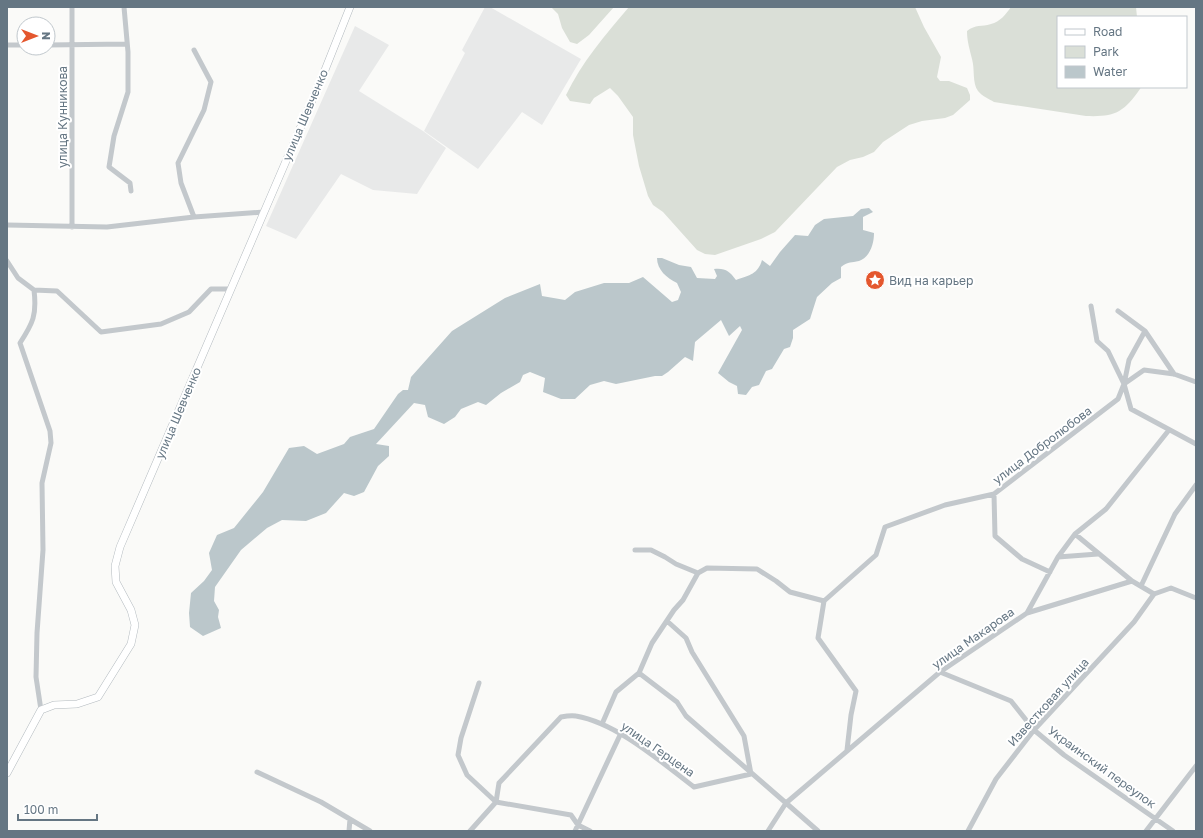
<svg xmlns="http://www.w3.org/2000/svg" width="1203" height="838" viewBox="0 0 1203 838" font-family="'Golos Text',sans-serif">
  <rect width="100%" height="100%" fill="#fafaf8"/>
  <path fill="#e8e9e9" d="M 485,7 L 490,7 L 581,59 L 542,125 L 522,112 L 478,169 L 424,131 L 465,53 L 462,50 Z
    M 355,26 L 389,45 L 359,91 L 423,131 L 446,148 L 417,194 L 373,190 L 341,174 L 296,239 L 266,226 Z"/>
  <path fill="#dadfd7" d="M 551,7 L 614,7 L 589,35 L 577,44 L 570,42 L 562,28 L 558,14 Z
    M 629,7 L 915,7 L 924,27 L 941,57 L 937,77 L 940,81 L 949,81 L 967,88 L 970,95 L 970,100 L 953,115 L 945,118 L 922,121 L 909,125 L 883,142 L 874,152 L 863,157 L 850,160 L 837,167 L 775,232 L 761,239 L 715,255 L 705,254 L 697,250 L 663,212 L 653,205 L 648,196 L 639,166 L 633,135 L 633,117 L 618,96 L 610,88 L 594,98 L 590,104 L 570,101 L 566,95 C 582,62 605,35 629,7 Z
    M 1011,7 L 1136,7 L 1137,17 L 1058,17 L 1058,87 L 1141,87 L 1140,89 C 1123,113 1115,117 1086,116 L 994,102 C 989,99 982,96 978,91 C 972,83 975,69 972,59 C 970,50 967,42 967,31 C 976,24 981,27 991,24 C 1000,22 1006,14 1011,7 Z"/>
  <path fill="#bbc7cb" d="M 869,208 L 873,212 L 863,217 L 863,230 L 874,233 C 874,244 870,257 859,261 C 851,263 849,261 841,267 L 841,278 L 832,283 L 817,297 L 810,319 L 793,330 L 793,338 L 790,347 L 784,349 L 772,369 L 766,371 L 759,385 L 752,387 L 746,395 L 738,394 L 737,386 L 729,382 L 718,373 L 742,330 L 740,326 L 729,336 L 721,320 L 695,342 L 693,361 L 685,357 L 668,372 L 662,376 L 655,376 L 616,384 L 604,381 L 590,385 L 575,399 L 561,399 L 543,392 L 545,378 L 530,372 L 523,375 L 520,382 L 501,393 L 486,405 L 478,402 L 461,409 L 455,417 L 444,424 L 428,417 L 425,405 L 414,403 L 376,444 L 389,446 L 389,456 L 378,466 L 364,492 L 354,496 L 344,493 L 326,513 L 306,521 L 282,520 L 267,528 L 241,550 L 215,587 L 214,601 L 219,610 L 218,617 L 221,628 L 203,636 L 190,627 L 189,613 L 191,593 L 204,581 L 212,570 L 209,553 L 217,535 L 234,528 L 263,492 L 289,448 L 304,446 L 317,454 L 344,444 L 350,437 L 374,429 L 398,394 L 403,390 L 408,390 L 411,377 L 452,331 L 505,298 L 540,284 L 542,296 L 565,300 L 575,292 L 604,283 L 629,283 L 643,277 L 672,302 L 678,300 L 681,292 L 677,283 C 667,278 657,270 657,258 L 662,258 L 679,265 L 691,267 L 697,278 L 715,279 L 717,276 L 714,269 C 726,268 729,271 736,280 C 750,275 758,274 762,260 L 770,266 L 780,252 L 795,235 L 808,236 L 815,225 L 824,219 L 853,216 L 861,209 Z"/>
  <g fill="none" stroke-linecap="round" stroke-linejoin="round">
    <g stroke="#b3babf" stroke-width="8">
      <path id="secondary" d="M 7,773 L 41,710 L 54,705 L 77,704 L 98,697 L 131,644 L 135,625 L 131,610 L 116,582 L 115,566 L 120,547 L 323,75 L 350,7"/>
    </g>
    <path stroke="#c3c8cc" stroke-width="5" d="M 72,7 L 72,227
      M 124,7 L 128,52 L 128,92 L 114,136 L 109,167 L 130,183 L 131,191
      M 7,45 L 24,45
      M 48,45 L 126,44
      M 194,50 L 211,82 L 204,110 L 178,163 L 181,183 L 194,217
      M 7,225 L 107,227 L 194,217 L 264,212
      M 7,261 L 18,278 L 34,290 L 57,291 L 101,332 L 161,324 L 189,312 L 211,289 L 231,289
      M 34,290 C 37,315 33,323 20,343 L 50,431 L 51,443 L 42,483 L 43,550 L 37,633 L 36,677 L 41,710
      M 1091,306 L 1097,341 L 1108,351 L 1124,384 L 1131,409 L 1196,444
      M 1118,311 L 1145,331 L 1174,374
      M 1124,384 L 1144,370 L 1174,374 L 1196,382
      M 994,494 L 995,536 L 1022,559 L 1050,572
      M 1075,534 L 1132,581
      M 635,550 L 651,550 L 665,557 L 676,564 L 698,573
      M 1058,557 L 1098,554
      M 1141,586 L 1175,514 L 1196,485
      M 824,601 L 818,638 L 856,691 L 851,715 L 847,750
      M 1027,613 L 1132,581 L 1154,594 L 1171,588 L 1196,598
      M 940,672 L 1011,701 L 1034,730 L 1064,755 L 1173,831
      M 639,673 L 677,702 L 686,716 L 786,803 L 768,831
      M 479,683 L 461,738 L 458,755 L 467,775 L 496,802
      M 602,724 L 616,692 L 639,673 L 652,643 L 674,610 L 683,600 L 698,573 L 707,568 L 757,569 L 776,581 L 790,592 L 824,601 L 876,555 L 885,527 L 945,505 L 994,494 L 1118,399 L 1124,384 L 1129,360 L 1145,331
      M 257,772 L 321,802 L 370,831
      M 496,802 L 499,783 L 561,717 C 566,716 571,715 576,716 C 617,723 661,762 694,787 L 751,774 L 744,736 L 692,652 L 686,638 L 667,621
      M 496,802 L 571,815 L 578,825 L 590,831
      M 349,831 L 350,819
      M 470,831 L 496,802
      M 575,831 L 621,733
      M 818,831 L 786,803 L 940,672 L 1027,613 L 1058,557 L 1075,534 L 1106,509 L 1169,430
      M 968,831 L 996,779 L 1034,730 L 1134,622 L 1154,594
      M 1146,831 L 1196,766"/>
    <use href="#secondary" stroke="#fff" stroke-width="7"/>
  </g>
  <defs>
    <g id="sight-disc" transform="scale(1)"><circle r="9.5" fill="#e4572e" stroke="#fff"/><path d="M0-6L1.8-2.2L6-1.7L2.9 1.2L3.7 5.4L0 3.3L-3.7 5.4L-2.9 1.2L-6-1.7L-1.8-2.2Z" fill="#fff"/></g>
  </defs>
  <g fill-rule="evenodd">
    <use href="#sight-disc" x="875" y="280"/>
  </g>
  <g text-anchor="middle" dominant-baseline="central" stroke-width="4" stroke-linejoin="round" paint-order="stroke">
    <g font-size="12" fill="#657683" stroke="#fff">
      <text transform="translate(305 115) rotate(-67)">улица Шевченко</text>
      <text transform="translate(62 117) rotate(-90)">улица Кунникова</text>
      <text transform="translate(178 413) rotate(-67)">улица Шевченко</text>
      <text transform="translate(1042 445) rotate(-37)">улица Добролюбова</text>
      <text transform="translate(973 638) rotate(-35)">улица Макарова</text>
      <text transform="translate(1048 702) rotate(-48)">Известковая улица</text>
      <text transform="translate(658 749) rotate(35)">улица Герцена</text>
      <text transform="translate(1102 767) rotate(36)">Украинский переулок</text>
    </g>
    <g font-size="12" fill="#657683" stroke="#fff" text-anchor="start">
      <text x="889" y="280">Вид на карьер</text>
    </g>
  </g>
  <rect width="1203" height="838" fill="none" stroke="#657683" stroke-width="16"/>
  <rect x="1057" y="16" width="130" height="72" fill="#ffffff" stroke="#c1c8cd"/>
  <rect x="1065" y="29" width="20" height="6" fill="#ffffff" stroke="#c1c8cd"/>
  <text x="1093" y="36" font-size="12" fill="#657683">Road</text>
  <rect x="1065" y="46" width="20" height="12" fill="#dadfd7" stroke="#c1c8cd"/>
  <text x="1093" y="56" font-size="12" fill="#657683">Park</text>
  <rect x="1065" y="66" width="20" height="12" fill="#bbc7cb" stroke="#c1c8cd"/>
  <text x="1093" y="76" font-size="12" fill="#657683">Water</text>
  <g transform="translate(36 36) rotate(90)"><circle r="19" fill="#ffffff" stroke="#c1c8cd"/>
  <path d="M0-3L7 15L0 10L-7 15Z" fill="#e4572e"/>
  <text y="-6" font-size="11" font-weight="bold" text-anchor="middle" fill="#657683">N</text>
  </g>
  <path d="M18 814v6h79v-6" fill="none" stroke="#657683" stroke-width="2"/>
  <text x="24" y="814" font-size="12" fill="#657683" stroke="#ffffff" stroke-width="3" paint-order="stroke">100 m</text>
</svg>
